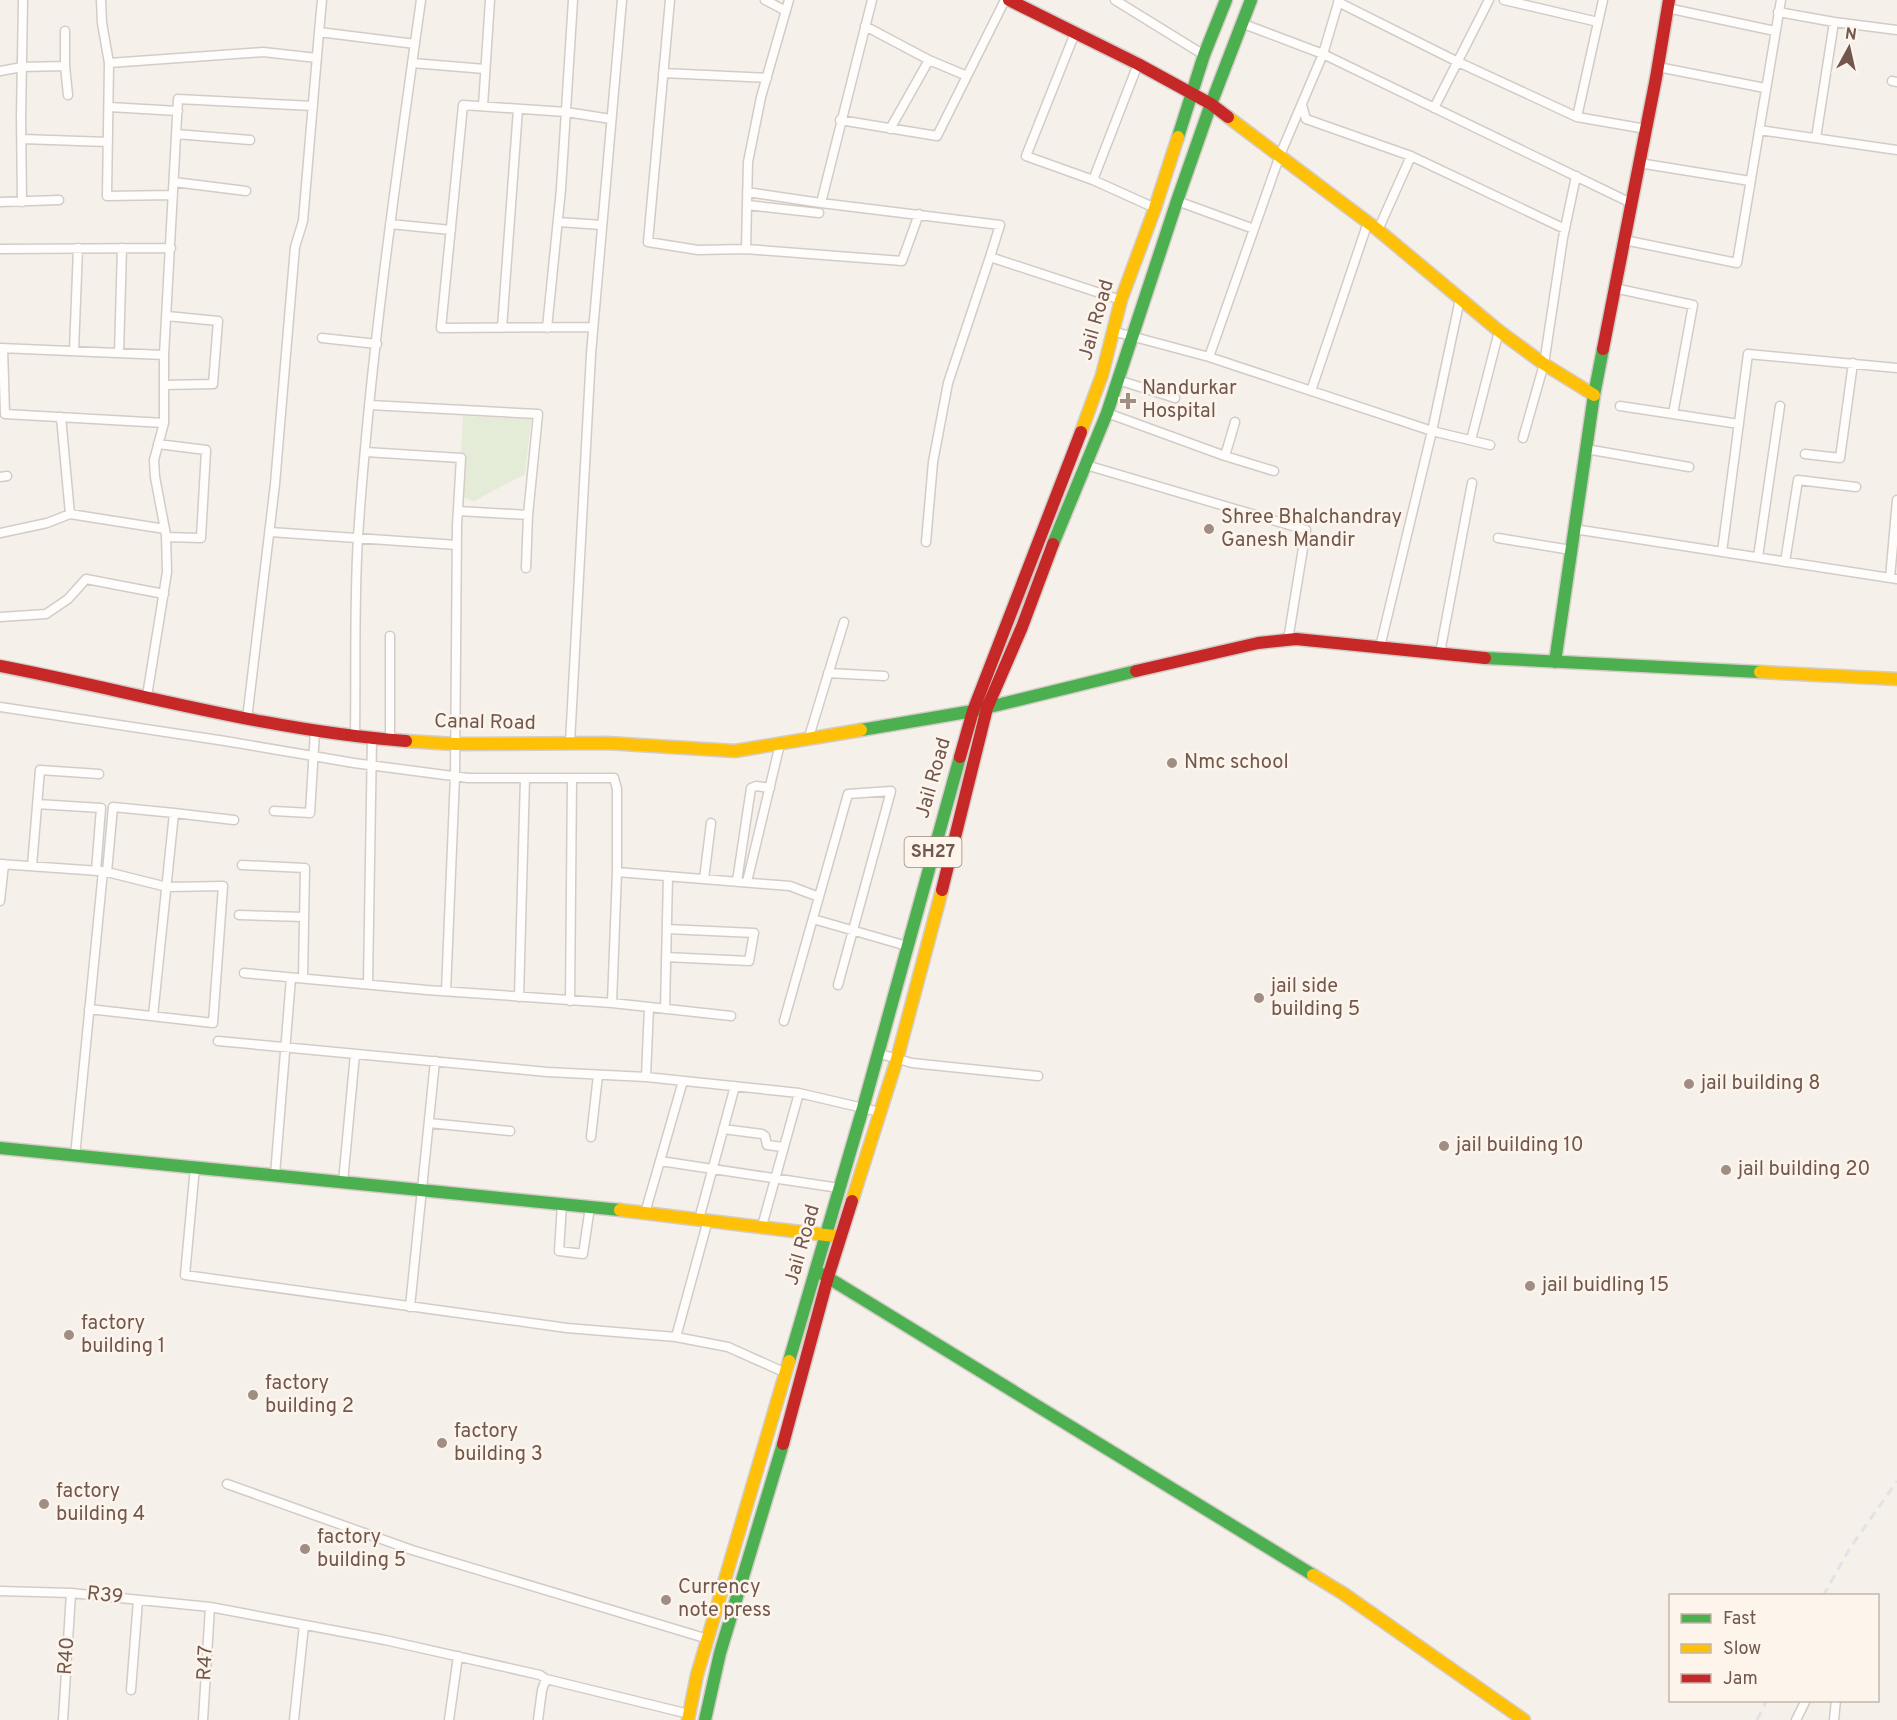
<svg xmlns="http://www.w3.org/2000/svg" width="1897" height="1720" viewBox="0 0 1897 1720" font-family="Overpass,sans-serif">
  <rect width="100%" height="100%" fill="#f6f0ea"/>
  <path fill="#e4ebd6" d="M 463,416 L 531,419 L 525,474 L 474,501 L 459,496 Z"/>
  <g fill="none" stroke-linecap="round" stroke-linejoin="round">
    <g stroke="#d3ccc6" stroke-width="11">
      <path id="street" d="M 101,0 L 102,23 L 109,63
        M 670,0 L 648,242 L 698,250 L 746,249 L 902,261 L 919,214
        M 765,0 L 786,11
        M 872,0 L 821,203 L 1000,225 L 990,257 L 1121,300
        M 1115,0 L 1204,55
        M 1504,0 L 1598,22
        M 1338,2 L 1458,62 L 1577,117 L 1603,0
        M 1667,8 L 1775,31
        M 1778,12 L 1834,22 L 1897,30
        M 1241,23 L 1323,54 L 1631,203
        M 865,26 L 929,60 L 890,129
        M 65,31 L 65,66 L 68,95
        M 319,32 L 322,0
        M 1075,33 L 1026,156 L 1093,180 L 1155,208
        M 929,60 L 967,76
        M 412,63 L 485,69
        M 1658,67 L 1765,88
        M 0,71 L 22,67 L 65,66
        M 663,73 L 767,78
        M 1892,81 L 1897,82
        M 1302,105 L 1306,119 L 1411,156 L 1565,229
        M 483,106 L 490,0
        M 109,107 L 178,111
        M 1434,108 L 1489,0
        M 1577,117 L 1646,129
        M 840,120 L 937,136 L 1005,0
        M 1759,130 L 1897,150
        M 176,134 L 250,140
        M 1816,138 L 1834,22
        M 22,139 L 108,142
        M 1639,163 L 1750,181
        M 1093,180 L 1138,64
        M 174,182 L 246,191
        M 747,192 L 821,203
        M 173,195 L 107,196 L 109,63 L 263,52 L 317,58
        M 1177,201 L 1254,229
        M 0,202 L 59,200
        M 22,202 L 21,117 L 23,0
        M 747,205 L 819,213
        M 558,222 L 602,225
        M 390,224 L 451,230
        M 1378,230 L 1411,156
        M 1624,240 L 1737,263 L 1781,0
        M 0,249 L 171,248
        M 746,249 L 748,162 L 761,97 L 789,0
        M 1614,288 L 1693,305 L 1673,414
        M 593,327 L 441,328 L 463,105 L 566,112 L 611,119
        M 502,328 L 518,109
        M 547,328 L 561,189 L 573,0
        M 1112,331 L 1209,357 L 1432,431 L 1460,299
        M 322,338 L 377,344
        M 0,348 L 164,355
        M 3,348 L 5,414 L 164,423
        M 74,351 L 78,248
        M 119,353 L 122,248
        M 1209,357 L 1280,155 L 1323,54 L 1339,0
        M 1118,380 L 1175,398
        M 164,385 L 213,384 L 218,321 L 167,316
        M 1311,391 L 1368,222
        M 370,405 L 538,414 L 528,515 L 526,568
        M 1620,406 L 1739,424
        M 1107,413 L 1225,456 L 1274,471
        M 61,417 L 70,514 L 165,529
        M 1523,438 L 1544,364 L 1563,238 L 1576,176
        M 1471,440 L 1499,331
        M 158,444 L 206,450 L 201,538 L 166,537
        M 1586,449 L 1689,467
        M 366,452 L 461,458 L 457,526 L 455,776 L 446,991
        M 1805,454 L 1840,458 L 1853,363
        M 1225,456 L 1235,422
        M 1086,465 L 1306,530 L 1288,640
        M 0,477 L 7,476
        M 458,511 L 528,515
        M 1574,529 L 1897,579
        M 270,532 L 457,545
        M 0,533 L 47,523 L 70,514
        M 1498,538 L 1571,550
        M 926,542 L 933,462 L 948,383 L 990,257
        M 1722,552 L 1748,354 L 1897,368
        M 1758,557 L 1780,406
        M 1785,562 L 1798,480 L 1856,487
        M 1890,578 L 1897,500
        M 0,617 L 46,614 L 68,599 L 86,579 L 164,594
        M 1380,647 L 1432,431 L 1490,445
        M 1440,653 L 1472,483
        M 828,673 L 884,676
        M 147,696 L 167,572 L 166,535 L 155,477 L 154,460 L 164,423 L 164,355 L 178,99 L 313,106
        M 0,707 L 225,741 L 354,763 L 468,778 L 614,778 L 617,789 L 617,872 L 612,1003 L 649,1007 L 646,1077 L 799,1093 L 880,1112
        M 247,719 L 275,484 L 295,247 L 303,221 L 319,32 L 415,44
        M 355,737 C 356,670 354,603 358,537 C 370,357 396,178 421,0
        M 390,740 L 390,636
        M 808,740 L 844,622
        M 570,743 L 591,354 L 622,0
        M 37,804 L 101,808 L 96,871
        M 274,811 L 310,813 L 315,731
        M 0,864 L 99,871
        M 242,865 L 305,868 L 303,978
        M 32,866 L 40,770 L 99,774
        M 107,872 L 113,807 L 174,813
        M 617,872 L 790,886 L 819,897
        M 704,879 L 711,823
        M 737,881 L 751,788 L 756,786 L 770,788
        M 747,882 L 780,744
        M 0,901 L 4,864
        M 239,915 L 304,917
        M 813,919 L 907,946
        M 666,957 L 749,961 L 754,933 L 667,929
        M 244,973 L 427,990 L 612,1003
        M 368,984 L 372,738
        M 519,997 L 525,778
        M 570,1001 L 572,778
        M 649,1007 L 731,1016
        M 665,1009 L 668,876
        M 153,1016 L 174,813 L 234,820
        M 784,1021 L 848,794 L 891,791 L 838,985
        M 218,1041 L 547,1072 L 646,1077
        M 877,1053 L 912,1063 L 1038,1076
        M 429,1123 L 510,1131
        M 723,1129 L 762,1134 L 765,1136 L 767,1145 L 783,1147
        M 591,1137 L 598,1075
        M 75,1156 L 103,871 L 167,887 L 223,886 L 213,1023 L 89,1009
        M 660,1161 L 839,1188
        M 195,1167 L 185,1275 L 567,1328 L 676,1337 L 708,1220
        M 275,1175 L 291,978
        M 343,1182 L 355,1054
        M 562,1204 L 559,1251 L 583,1254 L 590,1207
        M 645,1213 L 683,1081
        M 699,1219 L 735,1086
        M 762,1226 L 799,1093
        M 410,1307 L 435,1061
        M 676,1337 L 728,1347 L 786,1373
        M 227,1484 L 412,1550 L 708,1639
        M 0,1591 L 71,1593 L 210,1607 L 385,1640 L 540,1675 L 546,1679 L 689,1714
        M 131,1690 L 138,1600
        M 63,1720 L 71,1593
        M 203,1720 L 210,1607
        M 294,1720 L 304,1625
        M 449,1720 L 458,1656
        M 538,1720 L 542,1690 L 546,1679
        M 1796,1720 L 1805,1702
        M 1834,1720 L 1836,1700"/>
    </g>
    <g stroke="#d4ccc7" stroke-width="15">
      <path id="fast" d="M 1178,137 L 1204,55 L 1226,0
        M 1053,544 L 1107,413 L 1177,201 L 1211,104 L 1251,0
        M 1485,658 L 1760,672
        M 1555,662 L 1594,395 L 1603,349
        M 861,730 L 973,711 L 1136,671
        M 0,1148 L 620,1210
        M 822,1274 L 1313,1575
        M 789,1361 L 863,1108 L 960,757
        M 705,1720 L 720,1653 L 783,1444"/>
    </g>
    <g stroke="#d4ccc7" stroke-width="15">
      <path id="slow" d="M 1228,117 L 1378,230 L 1499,331 L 1544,364 L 1594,395
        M 1081,432 L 1102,375 L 1121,300 L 1155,208 L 1178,137
        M 1760,672 L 1897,679
        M 406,741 L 455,744 L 607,743 L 735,751 L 861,730
        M 852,1201 L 897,1059 L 942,890
        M 620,1210 L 834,1236
        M 1313,1575 L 1344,1594 L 1524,1720
        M 688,1720 L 697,1675 L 789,1361"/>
    </g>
    <g stroke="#d4ccc7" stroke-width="15">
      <path id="jam" d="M 1009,0 L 1138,64 L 1211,104 L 1228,117
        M 1603,349 L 1656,78 L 1669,0
        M 0,666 C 135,692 268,731 406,741
        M 1136,671 L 1258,643 L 1296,639 L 1485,658
        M 960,757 L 973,711 L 1081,432
        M 942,890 L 987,708 L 1022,627 L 1053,544
        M 783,1444 L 828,1277 L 852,1201"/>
    </g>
    <use href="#street" stroke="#fefdfc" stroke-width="8"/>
    <use href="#fast" stroke="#4caf50" stroke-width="12"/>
    <use href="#slow" stroke="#ffc107" stroke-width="12"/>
    <use href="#jam" stroke="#c62828" stroke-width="12"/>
    <path stroke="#e4e2e4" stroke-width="3" stroke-dasharray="9 6" stroke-linecap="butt" d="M 1823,1596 L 1850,1548 L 1897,1481
      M 1757,1720 L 1767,1700"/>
  </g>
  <g fill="#a08d84" stroke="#fdf5ec" stroke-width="2">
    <path d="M1125 392h6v6h6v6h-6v6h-6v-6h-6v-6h6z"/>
    <circle cx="1209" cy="529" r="6"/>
    <circle cx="1172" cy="763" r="6"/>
    <circle cx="1259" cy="998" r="6"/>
    <circle cx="1689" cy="1084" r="6"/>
    <circle cx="1444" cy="1146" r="6"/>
    <circle cx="1726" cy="1170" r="6"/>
    <circle cx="1530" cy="1286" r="6"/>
    <circle cx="69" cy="1335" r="6"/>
    <circle cx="253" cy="1395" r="6"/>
    <circle cx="442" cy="1443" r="6"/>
    <circle cx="44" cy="1504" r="6"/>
    <circle cx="305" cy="1549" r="6"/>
    <circle cx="666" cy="1600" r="6"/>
  </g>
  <g text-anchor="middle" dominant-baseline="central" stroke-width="5" stroke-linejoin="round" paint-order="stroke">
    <rect fill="#fdf5ec" stroke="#9b867d" stroke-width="1.5" x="904.5" y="837" width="57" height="30" rx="4.5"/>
    <g font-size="18" font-weight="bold" fill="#71574d">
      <text x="933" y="852">SH27</text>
    </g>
    <g font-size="20" fill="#71574d" stroke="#fdf5ec">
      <text transform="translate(1097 320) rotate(-74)">Jail Road</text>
      <text transform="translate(485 723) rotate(1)">Canal Road</text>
      <text transform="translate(934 778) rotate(-74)">Jail Road</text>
      <text transform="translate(803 1245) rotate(-74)">Jail Road</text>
      <text transform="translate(105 1596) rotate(6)">R39</text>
      <text transform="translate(67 1656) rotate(-86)">R40</text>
      <text transform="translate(206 1663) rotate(-87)">R47</text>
    </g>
    <g font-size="20" fill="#71574d" stroke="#fdf5ec" text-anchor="start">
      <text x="1142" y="389">Nandurkar<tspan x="1142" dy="23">Hospital</tspan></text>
      <text x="1221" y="518">Shree Bhalchandray<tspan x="1221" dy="23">Ganesh Mandir</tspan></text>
      <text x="1184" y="763">Nmc school</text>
      <text x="1271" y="987">jail side<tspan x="1271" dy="23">building 5</tspan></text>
      <text x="1701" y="1084">jail building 8</text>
      <text x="1456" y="1146">jail building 10</text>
      <text x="1738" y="1170">jail building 20</text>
      <text x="1542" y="1286">jail buidling 15</text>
      <text x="81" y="1324">factory<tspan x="81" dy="23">building 1</tspan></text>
      <text x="265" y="1384">factory<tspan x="265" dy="23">building 2</tspan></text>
      <text x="454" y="1432">factory<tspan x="454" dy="23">building 3</tspan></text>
      <text x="56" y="1492">factory<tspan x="56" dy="23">building 4</tspan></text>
      <text x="317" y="1538">factory<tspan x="317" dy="23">building 5</tspan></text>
      <text x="678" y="1588">Currency<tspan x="678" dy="23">note press</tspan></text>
    </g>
  </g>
  <rect x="1669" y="1594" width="210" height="108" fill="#fdf5ec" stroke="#c5b6ac" stroke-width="1.5"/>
  <rect x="1681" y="1614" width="30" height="9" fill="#4caf50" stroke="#c5b6ac" stroke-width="1.5"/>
  <text x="1723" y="1624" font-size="18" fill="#71574d">Fast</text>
  <rect x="1681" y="1644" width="30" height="9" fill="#ffc107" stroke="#c5b6ac" stroke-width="1.5"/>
  <text x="1723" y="1654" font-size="18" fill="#71574d">Slow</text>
  <rect x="1681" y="1674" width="30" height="9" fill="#c62828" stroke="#c5b6ac" stroke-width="1.5"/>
  <text x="1723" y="1684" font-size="18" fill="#71574d">Jam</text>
  <g transform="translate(1849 48) rotate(8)" stroke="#fdf5ec" stroke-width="4.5" paint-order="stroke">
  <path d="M0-4.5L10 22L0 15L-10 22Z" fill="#71574d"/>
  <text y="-9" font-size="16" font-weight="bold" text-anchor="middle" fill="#71574d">N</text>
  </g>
</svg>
